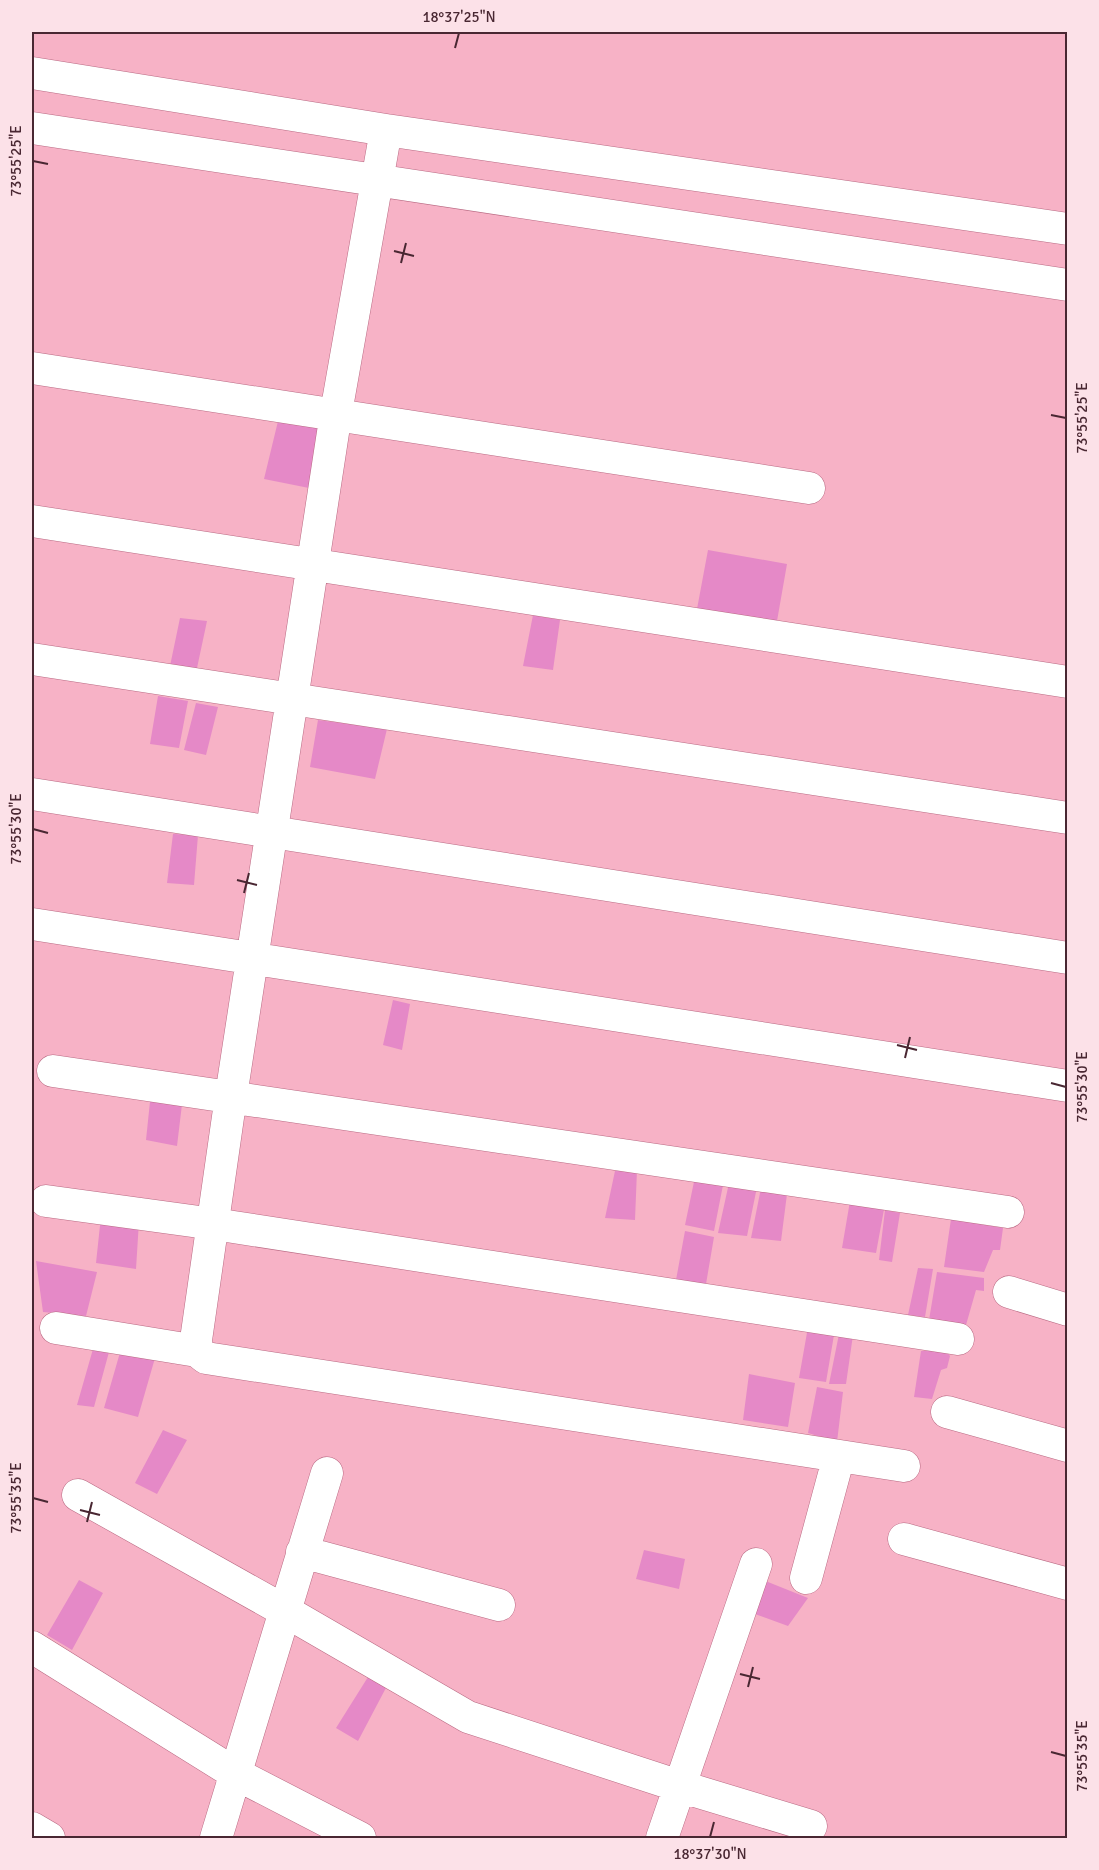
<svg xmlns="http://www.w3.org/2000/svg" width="1099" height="1870" viewBox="0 0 1099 1870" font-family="Signika,sans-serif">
  <rect width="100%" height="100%" fill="#f7b2c6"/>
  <path fill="#e589c7" d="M 279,417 L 319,425 L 309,488 L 264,479 Z
    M 708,550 L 787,564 L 777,621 L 697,609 Z
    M 533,615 L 560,620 L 553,670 L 523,666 Z
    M 180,618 L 207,621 L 197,668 L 170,666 Z
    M 158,696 L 188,701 L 179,748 L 150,744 Z
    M 196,703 L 218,707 L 206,755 L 184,750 Z
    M 318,720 L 387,729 L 375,779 L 310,767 Z
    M 173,834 L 198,835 L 194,885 L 167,883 Z
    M 393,1000 L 410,1004 L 402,1050 L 383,1045 Z
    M 151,1092 L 183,1096 L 177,1146 L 146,1140 Z
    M 637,1170 L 635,1220 L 605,1218 L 615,1171 Z
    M 695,1177 L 724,1180 L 714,1231 L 685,1225 Z
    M 729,1183 L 757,1187 L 747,1236 L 718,1233 Z
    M 761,1188 L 787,1194 L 781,1241 L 751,1238 Z
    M 850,1201 L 885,1204 L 876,1253 L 842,1248 Z
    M 885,1210 L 900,1213 L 892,1262 L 879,1260 Z
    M 101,1216 L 139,1221 L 136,1269 L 96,1263 Z
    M 951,1219 L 1003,1228 L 1000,1250 L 993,1250 L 984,1272 L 944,1267 Z
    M 685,1231 L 714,1237 L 706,1284 L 676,1280 Z
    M 36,1261 L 97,1272 L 86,1316 L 43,1312 Z
    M 918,1268 L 933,1269 L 925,1317 L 908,1315 Z
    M 937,1272 L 984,1278 L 984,1291 L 976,1290 L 966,1325 L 929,1320 Z
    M 808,1327 L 834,1335 L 826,1382 L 799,1378 Z
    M 839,1334 L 853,1335 L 846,1384 L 829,1384 Z
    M 93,1349 L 109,1352 L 94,1407 L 77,1405 Z
    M 121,1349 L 155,1358 L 138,1417 L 104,1408 Z
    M 921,1351 L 946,1351 L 950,1356 L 947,1368 L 941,1370 L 932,1399 L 914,1397 Z
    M 749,1374 L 795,1383 L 788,1427 L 743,1420 Z
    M 817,1387 L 843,1392 L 837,1442 L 808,1433 Z
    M 163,1430 L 187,1440 L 157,1494 L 135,1483 Z
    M 644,1550 L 685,1559 L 679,1589 L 636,1579 Z
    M 79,1580 L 103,1593 L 72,1650 L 47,1635 Z
    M 763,1580 L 808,1598 L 788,1626 L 752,1613 Z
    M 368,1677 L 388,1684 L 358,1741 L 336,1728 Z"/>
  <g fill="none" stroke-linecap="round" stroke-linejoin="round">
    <g stroke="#b96a83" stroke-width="33">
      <path id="minor" d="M 32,73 L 386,130 L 1068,229
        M 32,128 L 1068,285
        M 386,130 L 336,413 L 231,1096 L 196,1340 L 197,1351 L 206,1358 L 904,1466
        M 32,368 L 809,488
        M 32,521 L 1068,682
        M 32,659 L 1068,818
        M 32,794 L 1068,958
        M 32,924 L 1068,1086
        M 53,1071 L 1008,1212
        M 46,1201 L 214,1224 L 958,1339
        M 1009,1292 L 1068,1310
        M 56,1328 L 197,1351
        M 947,1412 L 1068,1446
        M 78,1495 L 285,1611 L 468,1717 L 679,1786 L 811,1826
        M 904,1539 L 1068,1584
        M 302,1552 L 499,1605
        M 806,1578 L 839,1456
        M 32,1647 L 236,1774 L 360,1838
        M 32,1828 L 49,1838
        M 216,1838 L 327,1473
        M 662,1838 L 756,1564"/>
    </g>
    <use href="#minor" stroke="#fff" stroke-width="32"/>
  </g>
  <path fill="none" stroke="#492732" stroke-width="2" d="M 455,48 L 459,33M 33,161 L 48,164M 394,251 L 414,256M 401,263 L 406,243M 1051,415 L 1066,418M 33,829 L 48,833M 237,880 L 257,885M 244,893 L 249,873M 897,1045 L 917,1050M 905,1058 L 910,1037M 1051,1083 L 1066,1087M 33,1498 L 48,1502M 80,1510 L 100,1515M 87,1522 L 92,1502M 740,1674 L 760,1679M 748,1687 L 753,1667M 1051,1752 L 1066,1756M 710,1837 L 714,1822"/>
  <rect width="1099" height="1870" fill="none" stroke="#fce1e8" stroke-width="66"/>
  <rect x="33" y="33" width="1033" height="1804" fill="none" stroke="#492732" stroke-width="2"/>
  <g font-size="15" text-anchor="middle" fill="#492732">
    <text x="459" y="22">18°37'25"N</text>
    <text transform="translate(16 161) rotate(-90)" y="5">73°55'25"E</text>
    <text transform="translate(1082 418) rotate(-90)" y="5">73°55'25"E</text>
    <text transform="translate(16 829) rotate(-90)" y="5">73°55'30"E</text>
    <text transform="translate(1082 1087) rotate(-90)" y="5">73°55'30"E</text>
    <text transform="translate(16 1498) rotate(-90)" y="5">73°55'35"E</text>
    <text transform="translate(1082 1756) rotate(-90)" y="5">73°55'35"E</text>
    <text x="710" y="1859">18°37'30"N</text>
  </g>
</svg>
